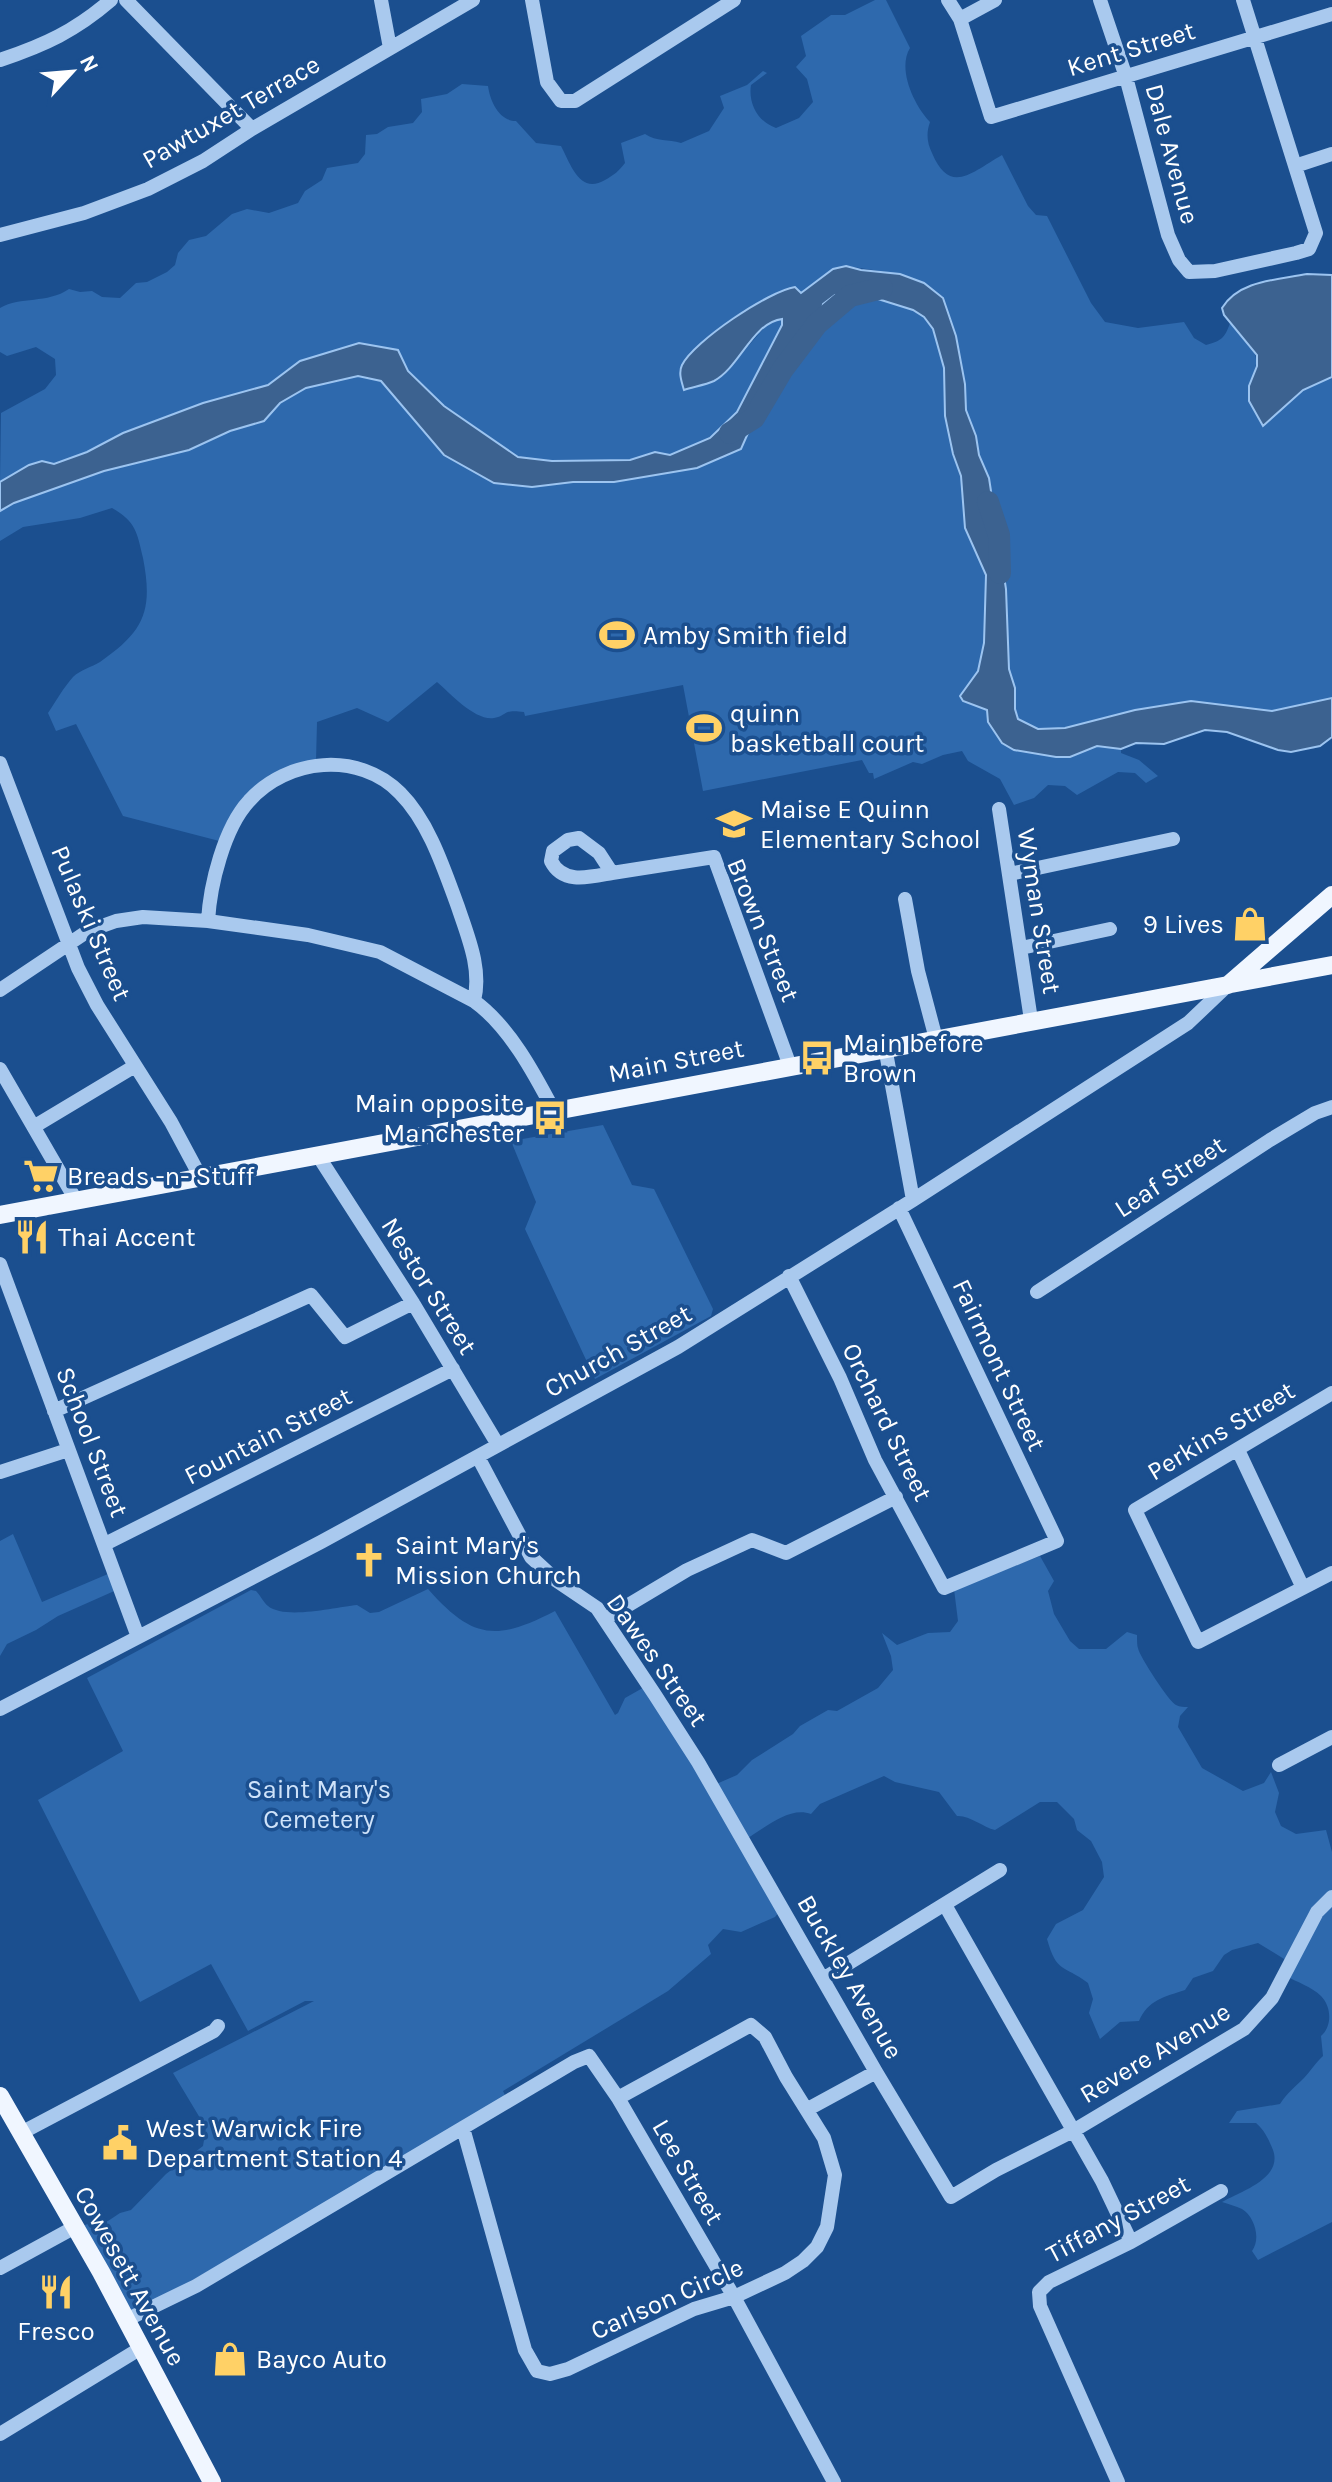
<svg xmlns="http://www.w3.org/2000/svg" width="1332" height="2482" viewBox="0 0 1332 2482" font-family="Karla,sans-serif">
  <rect width="100%" height="100%" fill="#1b4f8f"/>
  <path fill="#2e69ad" d="M 875,0 L 886,0 L 910,48 C 897,69 914,105 930,122 C 926,133 927,143 932,153 C 950,196 972,172 1002,155 L 1028,206 L 1036,215 L 1047,216 L 1091,303 L 1105,322 L 1138,328 L 1184,322 L 1194,338 L 1206,345 C 1221,341 1225,338 1230,323 C 1252,349 1265,351 1249,386 L 1263,426 L 1303,390 L 1332,377 L 1332,698 L 1329,701 L 1272,711 L 1191,701 L 1135,710 L 1065,728 L 1038,729 L 1018,719 L 1014,709 L 1015,688 L 1009,669 L 1006,589 L 989,478 L 979,455 L 976,436 L 966,410 L 965,384 L 900,274 L 846,266 L 833,269 L 800,294 L 744,310 L 714,333 L 682,365 L 714,380 L 729,368 L 770,321 L 782,318 L 782,325 L 737,412 L 710,438 L 670,455 L 655,452 L 630,460 L 552,461 L 518,457 L 444,406 L 407,371 L 398,350 L 300,361 L 268,385 L 252,391 L 203,403 L 123,433 L 87,452 L 54,464 L 42,461 L 0,482 L 1,413 L 45,389 L 56,375 L 55,359 L 36,347 L 7,356 L 0,352 L 0,308 C 21,296 47,304 69,289 L 80,292 L 92,291 L 102,297 L 120,298 L 136,283 L 147,282 L 167,272 L 175,265 L 178,253 L 189,240 L 206,236 L 232,214 L 247,209 L 269,213 L 298,203 L 305,191 L 322,180 L 327,168 L 358,163 L 365,154 L 366,135 L 377,134 L 388,127 L 413,123 L 422,112 L 421,99 L 447,94 L 462,84 L 488,86 C 490,101 499,121 516,121 L 536,143 L 561,146 C 571,165 580,195 605,180 C 614,175 619,171 625,163 L 621,143 L 645,134 C 657,142 668,139 681,143 L 709,131 L 724,108 L 720,96 L 747,85 L 763,71 L 767,73 L 751,85 C 748,103 758,122 776,128 L 799,118 L 813,102 L 807,79 L 796,67 L 806,56 L 801,36 L 831,15 L 845,15 Z
    M 862,294 L 913,310 L 924,317 L 933,329 L 944,368 L 945,416 L 953,454 L 961,476 L 965,527 L 986,575 L 984,643 L 978,671 L 961,696 L 987,710 L 988,722 L 1014,750 L 1070,757 L 1097,746 L 1121,749 L 1121,753 L 1139,760 L 1158,776 L 1146,783 L 1135,773 L 1118,772 L 1077,795 L 1065,786 L 1048,785 L 1034,798 L 1014,805 L 1000,779 L 968,761 L 962,751 L 943,755 L 922,764 L 913,762 L 874,779 L 873,773 L 869,773 L 862,760 L 703,791 L 683,685 L 525,716 L 524,712 C 501,709 508,716 494,718 C 475,721 451,694 437,682 L 388,722 L 357,708 L 317,722 L 316,761 L 253,798 L 227,843 L 123,816 L 76,724 L 56,731 L 48,713 C 56,701 64,687 73,677 C 80,670 92,667 100,662 C 145,631 153,610 143,558 C 137,532 136,522 112,508 L 80,518 L 23,527 L 0,541 L 0,511 L 14,503 L 104,471 L 189,450 L 230,431 L 264,421 L 280,403 L 306,388 L 358,376 L 381,381 L 444,455 L 532,487 L 573,482 L 741,449 L 756,415 L 801,336 L 821,318 L 823,304 L 835,295 Z
    M 603,1125 L 632,1185 L 654,1189 L 713,1309 L 711,1316 L 595,1379 L 525,1229 L 536,1202 L 511,1141 Z
    M 13,1534 L 42,1602 L 115,1571 L 121,1588 L 58,1616 L 36,1630 L 7,1644 L 0,1656 L 0,1541 Z
    M 1040,1556 L 1054,1581 L 1048,1591 L 1054,1614 L 1070,1641 L 1079,1649 L 1106,1649 L 1127,1632 L 1137,1635 C 1137,1637 1137,1646 1138,1648 C 1139,1656 1170,1703 1176,1705 C 1180,1707 1184,1707 1188,1707 L 1180,1716 L 1178,1727 L 1202,1768 L 1243,1791 L 1264,1783 L 1271,1772 L 1279,1793 L 1275,1812 L 1281,1826 L 1296,1834 L 1326,1830 L 1332,1852 L 1332,2222 L 1258,2260 L 1252,2251 C 1261,2239 1255,2217 1242,2209 C 1236,2206 1228,2204 1222,2202 C 1242,2191 1283,2178 1273,2150 C 1268,2138 1265,2131 1256,2123 L 1229,2123 L 1237,2111 L 1280,2104 C 1287,2093 1295,2087 1304,2078 C 1311,2071 1315,2063 1323,2056 L 1321,2036 C 1332,2027 1332,2007 1321,1996 C 1312,1987 1297,1982 1286,1976 L 1289,1962 L 1258,1943 L 1232,1950 L 1224,1955 L 1213,1971 L 1193,1978 L 1185,1990 C 1164,1997 1148,2000 1139,2021 L 1120,2022 L 1100,2039 L 1089,2013 L 1093,1999 L 1088,1983 C 1063,1964 1057,1974 1047,1939 L 1056,1924 L 1083,1910 L 1104,1877 L 1102,1862 L 1091,1841 L 1077,1830 L 1074,1819 L 1057,1802 L 1040,1802 L 995,1830 C 983,1827 969,1815 957,1816 L 939,1792 L 895,1782 L 884,1776 L 820,1804 L 811,1814 C 789,1806 765,1828 746,1839 L 783,1907 L 775,1917 L 741,1932 L 723,1929 L 708,1945 L 711,1954 L 668,1991 L 503,2091 L 508,2101 L 124,2319 L 73,2230 L 97,2220 L 108,2221 L 120,2213 L 131,2210 L 166,2174 L 203,2146 L 206,2128 L 173,2073 L 314,2001 L 305,2001 L 248,2031 L 211,1964 L 140,2002 L 38,1800 L 123,1751 L 87,1678 L 251,1590 L 256,1591 C 260,1595 264,1603 268,1606 C 285,1620 336,1607 357,1605 L 370,1613 L 379,1612 L 428,1589 C 473,1640 497,1641 555,1611 L 615,1715 L 618,1713 L 625,1698 L 648,1685 L 714,1785 L 737,1775 L 752,1760 L 793,1734 L 800,1726 L 828,1710 L 837,1711 L 878,1688 L 893,1670 L 891,1656 L 882,1633 L 897,1645 L 928,1633 L 950,1632 L 958,1621 L 954,1589 Z"/>
  <path fill="#3c6290" stroke="#9cc4f0" stroke-width="2" d="M 846,266 L 861,270 L 900,274 L 924,283 L 943,298 L 956,336 L 965,384 L 966,410 L 976,436 L 979,455 L 989,478 L 1006,589 L 1009,669 L 1015,688 L 1015,709 L 1018,719 L 1038,729 L 1065,728 L 1135,710 L 1191,701 L 1272,711 L 1332,698 L 1332,737 L 1320,746 L 1291,752 L 1278,750 L 1227,732 L 1205,730 L 1164,744 L 1136,743 L 1121,749 L 1097,746 L 1070,757 L 1056,757 L 1014,750 L 1002,743 L 988,722 L 987,710 L 963,701 L 960,696 L 978,671 L 984,643 L 986,575 L 965,528 L 961,476 L 953,454 L 945,416 L 944,368 L 933,329 L 924,317 L 913,310 L 862,294 L 835,295 L 823,304 L 821,318 L 801,336 L 756,415 L 741,449 L 697,468 L 614,482 L 573,482 L 532,487 L 494,483 L 444,455 L 381,381 L 358,376 L 306,388 L 280,403 L 264,421 L 230,431 L 189,450 L 104,471 L 14,503 L 0,511 L 0,482 L 29,465 L 42,461 L 54,464 L 87,452 L 123,433 L 203,403 L 268,385 L 300,361 L 359,343 L 398,350 L 408,371 L 444,406 L 518,457 L 552,461 L 630,460 L 655,452 L 670,455 L 710,438 L 737,412 L 782,325 L 782,319 C 752,323 740,367 714,381 C 705,385 693,387 684,390 C 682,383 678,373 682,365 C 694,341 769,291 795,287 L 801,293 L 833,269 Z
    M 1307,274 L 1332,275 L 1332,377 L 1303,390 L 1263,426 L 1249,401 L 1249,386 L 1257,366 L 1257,355 L 1224,315 L 1222,308 C 1239,280 1277,280 1307,274 Z"/>
  <g fill="none" stroke-linecap="round" stroke-linejoin="round">
    <path stroke="#3c6290" stroke-width="22" d="M 730,433 L 754,418 L 783,369 L 817,324 L 850,296 L 882,288
      M 988,502 L 999,535 L 1000,573"/>
    <path stroke="#a9c9ee" stroke-width="14" d="M 126,0 L 252,129
      M 381,0 L 390,48
      M 532,0 L 547,82 L 561,101 L 575,101 L 734,0
      M 948,0 L 960,19 L 991,117 L 1332,14
      M 1100,0 L 1126,77 L 1168,235 L 1179,260 L 1189,272 L 1215,271 L 1296,253 L 1309,249 L 1316,233 L 1243,0
      M 960,19 L 995,0
      M 0,60 C 45,45 75,31 111,0
      M 1295,166 L 1332,154
      M 0,235 L 84,213 L 148,189 L 203,161 L 252,129 L 473,0
      M 0,763 L 78,968 L 97,1005 L 171,1122 L 201,1178
      M 999,809 L 1031,1020
      M 579,838 L 599,853 L 612,873 C 590,877 563,885 551,861 L 553,851 L 568,840 Z
      M 612,873 L 714,857 L 790,1066
      M 1010,874 L 1173,839
      M 905,899 L 918,971 L 936,1039
      M 208,921 C 210,885 224,828 249,801 C 287,758 359,751 400,793 C 429,822 444,869 458,907 C 468,937 482,969 474,1001
      M 1021,948 L 1110,929
      M 0,990 L 88,931 L 116,921 L 143,917 L 208,921 L 308,935 L 380,952 L 474,1001 C 509,1026 534,1073 554,1111
      M 885,1047 L 913,1200
      M 0,1069 L 77,1202
      M 35,1126 L 135,1066
      M 317,1154 L 413,1303 L 498,1445
      M 0,1264 L 138,1637
      M 789,1276 L 840,1378 L 875,1460 L 944,1588 L 1057,1541 L 899,1208
      M 1037,1292 L 1270,1140 L 1315,1113 L 1332,1107
      M 1332,1393 L 1135,1510 L 1198,1642 L 1332,1573
      M 54,1411 L 311,1295 L 345,1337 L 413,1303
      M 1238,1450 L 1303,1588
      M 478,1457 L 531,1557 L 557,1581 L 597,1608 L 655,1695 L 698,1762 L 876,2072 L 951,2197 L 996,2170 L 1073,2131 L 1244,2029 L 1272,1998 L 1317,1912 L 1332,1897
      M 0,1472 L 68,1450
      M 105,1544 L 453,1369
      M 605,1619 L 687,1570 L 752,1540 L 786,1553 L 896,1497
      M 0,1709 L 321,1542 L 678,1347 L 913,1200 L 1188,1023 L 1228,985
      M 1279,1765 L 1332,1737
      M 945,1905 L 1102,2181 L 1131,2242
      M 823,1979 L 1000,1870
      M 808,2109 L 876,2072
      M 463,2128 L 525,2350 L 537,2371 L 550,2374 L 568,2369 L 694,2309 L 734,2297 L 785,2273 L 803,2261 L 817,2247 L 827,2227 L 835,2175 L 824,2138 L 786,2077 L 765,2037 L 751,2025 L 618,2098
      M 21,2133 L 214,2031 L 218,2026
      M 0,2268 L 75,2227
      M 126,2320 L 196,2286 L 574,2062 L 589,2056 L 618,2098 L 734,2297 L 834,2482
      M 0,2434 L 141,2348
      M 1118,2482 L 1040,2306 L 1039,2292 L 1049,2282 L 1131,2242 L 1221,2191"/>
    <path stroke="#f0f6ff" stroke-width="18" d="M 1231,984 L 1332,965
      M 0,1215 L 1228,985 L 1332,895
      M 0,2096 L 101,2272 L 212,2482"/>
  </g>
  <defs>
    <g id="stadium-bare" transform="scale(2.76)"><path d="M0-5a6.5 5 0 1 0 0 10a6.5 5 0 1 0 0-10ZM-3.5-1.8h7v3.6h-7Z" fill="#ffd166" stroke="#1b4f8f" stroke-width="2.5" paint-order="stroke"/></g>
    <g id="school-bare" transform="scale(2.76)"><path d="M0-5L7-2L0 1L-7-2ZM-4 1L0 2.5L4 1V4Q0 6-4 4Z" fill="#ffd166" stroke="#1b4f8f" stroke-width="2.5" paint-order="stroke"/></g>
    <g id="shop-bare" transform="scale(2.76)"><path d="M-5-2.5h2.3a2.7 3.5 0 0 1 5.4 0H5L5.5 6h-11ZM-1.5-2.5h3a1.5 2.3 0 0 0-3 0Z" fill="#ffd166" stroke="#1b4f8f" stroke-width="2.5" paint-order="stroke"/></g>
    <g id="bus-bare" transform="scale(2.76)"><path d="M-5-6H5V4H4V6H2V4H-2V6H-4V4H-5ZM-3.5-4V0h7V-4ZM-3.5 1.2v1.5H-2V1.2ZM2 1.2v1.5H3.5V1.2Z" fill="#ffd166" stroke="#1b4f8f" stroke-width="2.5" paint-order="stroke"/></g>
    <g id="supermarket-bare" transform="scale(2.76)"><path d="M-6-5.5h2.5l.6 2H6L4.5 2H-2.5L-4.4-4H-6ZM-1.5 3.2a1.3 1.3 0 1 0 .1 0ZM3 3.2a1.3 1.3 0 1 0 .1 0Z" fill="#ffd166" stroke="#1b4f8f" stroke-width="2.5" paint-order="stroke"/></g>
    <g id="restaurant-bare" transform="scale(2.76)"><path d="M-5-6h1v4h1v-4h1v4h1v-4h1v5L-1.5 .5V6h-2V.5L-5-1ZM5-6V6H3V1.5H1.5Q1.5-4 5-6Z" fill="#ffd166" stroke="#1b4f8f" stroke-width="2.5" paint-order="stroke"/></g>
    <g id="church-bare" transform="scale(2.76)"><path d="M-1.2-6h2.4v3.5h3.3v2.4h-3.3V6h-2.4V-.1h-3.3v-2.4h3.3Z" fill="#ffd166" stroke="#1b4f8f" stroke-width="2.5" paint-order="stroke"/></g>
    <g id="civic-bare" transform="scale(2.76)"><path d="M-.6-6.5H3V-4.5H.6V-3L4-1V1h2V6H-6V1h2V-1L-.6-3ZM-1.2 2.5V6h2.4V2.5Z" fill="#ffd166" stroke="#1b4f8f" stroke-width="2.5" paint-order="stroke"/></g>
  </defs>
  <g fill-rule="evenodd">
    <use href="#stadium-bare" x="617" y="635"/>
    <use href="#stadium-bare" x="704" y="728"/>
    <use href="#school-bare" x="734" y="824"/>
    <use href="#shop-bare" x="1250" y="924"/>
    <use href="#bus-bare" x="817" y="1058"/>
    <use href="#bus-bare" x="550" y="1118"/>
    <use href="#supermarket-bare" x="41" y="1176"/>
    <use href="#restaurant-bare" x="32" y="1237"/>
    <use href="#church-bare" x="369" y="1560"/>
    <use href="#civic-bare" x="120" y="2143"/>
    <use href="#restaurant-bare" x="56" y="2292"/>
    <use href="#shop-bare" x="230" y="2359"/>
  </g>
  <g text-anchor="middle" dominant-baseline="central" stroke-width="7" stroke-linejoin="round" paint-order="stroke">
    <g font-size="26" fill="#fff" stroke="#1b4f8f">
      <text transform="translate(1131 49) rotate(-17)">Kent Street</text>
      <text transform="translate(231 112) rotate(-30)">Pawtuxet Terrace</text>
      <text transform="translate(1172 154) rotate(75)">Dale Avenue</text>
      <text transform="translate(1039 911) rotate(81)">Wyman Street</text>
      <text transform="translate(91 923) rotate(67)">Pulaski Street</text>
      <text transform="translate(763 930) rotate(68)">Brown Street</text>
      <text transform="translate(676 1061) rotate(-11)">Main Street</text>
      <text transform="translate(1170 1177) rotate(-33)">Leaf Street</text>
      <text transform="translate(429 1286) rotate(58)">Nestor Street</text>
      <text transform="translate(618 1351) rotate(-29)">Church Street</text>
      <text transform="translate(999 1365) rotate(65)">Fairmont Street</text>
      <text transform="translate(887 1422) rotate(64)">Orchard Street</text>
      <text transform="translate(1221 1431) rotate(-31)">Perkins Street</text>
      <text transform="translate(268 1436) rotate(-27)">Fountain Street</text>
      <text transform="translate(92 1442) rotate(69)">School Street</text>
      <text transform="translate(657 1660) rotate(55)">Dawes Street</text>
      <text transform="translate(850 1977) rotate(60)">Buckley Avenue</text>
      <text transform="translate(1155 2053) rotate(-31)">Revere Avenue</text>
      <text transform="translate(688 2172) rotate(60)">Lee Street</text>
      <text transform="translate(1118 2219) rotate(-28)">Tiffany Street</text>
      <text transform="translate(130 2276) rotate(61)">Cowesett Avenue</text>
      <text transform="translate(667 2299) rotate(-24)">Carlson Circle</text>
    </g>
    <g font-size="26" fill="#fff" stroke="#1b4f8f" text-anchor="start">
      <text x="643" y="635">Amby Smith field</text>
      <text x="730" y="713">quinn<tspan x="730" dy="30">basketball court</tspan></text>
      <text x="760" y="809">Maise E Quinn<tspan x="760" dy="30">Elementary School</tspan></text>
      <text x="1224" y="924" text-anchor="end">9 Lives</text>
      <text x="843" y="1043">Main before<tspan x="843" dy="30">Brown</tspan></text>
      <text x="524" y="1103" text-anchor="end">Main opposite<tspan x="524" dy="30">Manchester</tspan></text>
      <text x="67" y="1176">Breads -n- Stuff</text>
      <text x="58" y="1237">Thai Accent</text>
      <text x="395" y="1545">Saint Mary's<tspan x="395" dy="30">Mission Church</tspan></text>
      <text x="146" y="2128">West Warwick Fire<tspan x="146" dy="30">Department Station 4</tspan></text>
      <text x="56" y="2331" text-anchor="middle">Fresco</text>
      <text x="256" y="2359">Bayco Auto</text>
    </g>
    <g font-size="26" fill="#cfe3fa" stroke="#1b4f8f">
      <text x="319" y="1789">Saint Mary's<tspan x="319" dy="30">Cemetery</tspan></text>
    </g>
  </g>
  <g transform="translate(72 72) rotate(64)" stroke="#1b4f8f" stroke-width="6" paint-order="stroke">
  <path d="M0-6L14 30L0 20L-14 30Z" fill="#ffffff"/>
  <text y="-12" font-size="22" font-weight="bold" text-anchor="middle" fill="#ffffff">N</text>
  </g>
</svg>
